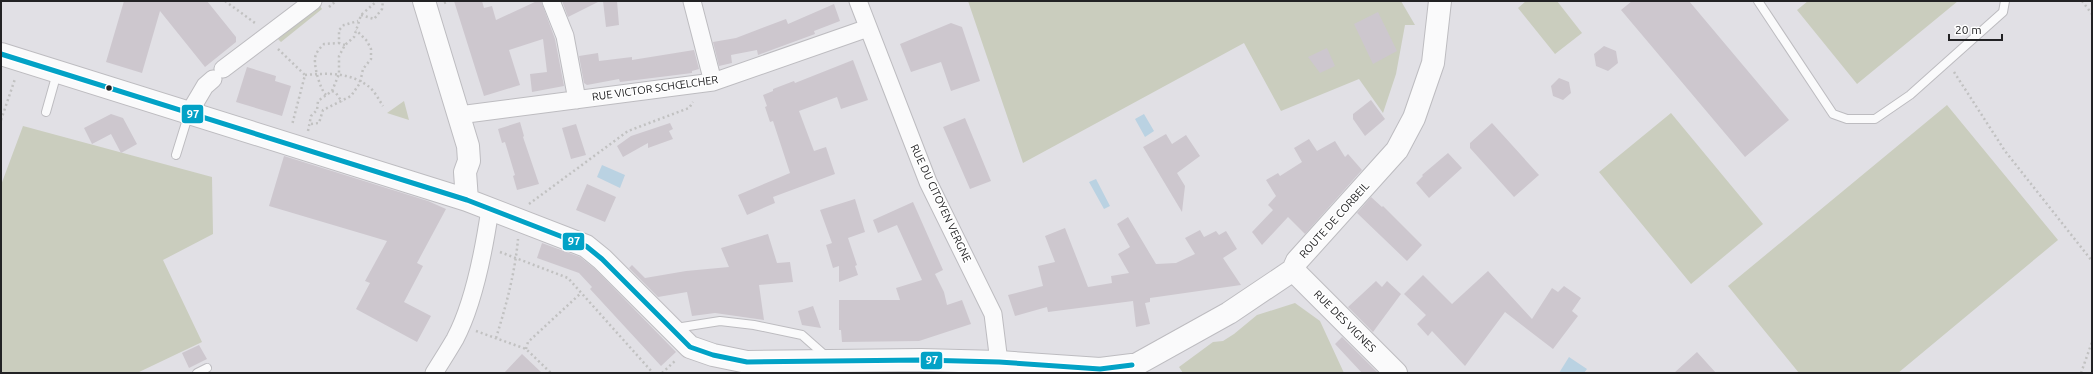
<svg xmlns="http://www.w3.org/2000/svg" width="2093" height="374" viewBox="0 0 2093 374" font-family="Ubuntu,sans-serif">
  <rect width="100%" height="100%" fill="#e1e0e5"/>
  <path fill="#cacdbe" d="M 968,1 L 1401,1 L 1415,25 L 1405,25 L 1396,74 L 1383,113 L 1359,79 L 1281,111 L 1244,43 L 1023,163 Z
    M 1526,1 L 1557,1 L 1582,33 L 1555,54 L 1518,8 Z
    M 1808,1 L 1958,1 L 1857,84 L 1797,10 Z
    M 320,6 L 322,9 L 281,42 L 278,39 Z
    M 404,101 L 409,120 L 387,113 Z
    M 1947,105 L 2058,240 L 1898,373 L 1799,373 L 1728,286 Z
    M 1671,113 L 1763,224 L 1691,284 L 1599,172 Z
    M 23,126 L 212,177 L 213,234 L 163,260 L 202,342 L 137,373 L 1,373 L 1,185 Z
    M 1295,303 L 1320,321 L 1344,373 L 1183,373 L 1179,367 L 1213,342 L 1223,341 L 1234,334 L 1257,315 Z"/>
  <path fill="#bad2e2" d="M 1144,114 L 1154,131 L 1145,137 L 1135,119 Z
    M 602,165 L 625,175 L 620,188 L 597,177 Z
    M 1096,179 L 1110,206 L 1104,209 L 1089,182 Z
    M 1569,357 L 1587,369 L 1584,373 L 1559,373 Z"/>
  <path fill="#cdc7ce" d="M 124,1 L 207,1 L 236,37 L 236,42 L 205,67 L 160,11 L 142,73 L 106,62 Z
    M 454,1 L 482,1 L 484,8 L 492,6 L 496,20 L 537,1 L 541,1 L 555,39 L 564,86 L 532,92 L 530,74 L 547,72 L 543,39 L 509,50 L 520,85 L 484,96 Z
    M 562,1 L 600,1 L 568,17 Z
    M 603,1 L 617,1 L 619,25 L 606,27 Z
    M 1632,1 L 1689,1 L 1789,120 L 1745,157 L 1621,10 Z
    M 834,4 L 840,21 L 814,31 L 815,34 L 758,55 L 757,50 L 731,55 L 732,63 L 719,66 L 713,42 L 736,38 L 786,19 L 788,24 Z
    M 1378,12 L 1397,51 L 1373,64 L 1354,24 Z
    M 951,23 L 962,27 L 980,81 L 951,91 L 941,62 L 911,72 L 900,44 Z
    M 1604,46 L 1616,51 L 1618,63 L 1608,71 L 1596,66 L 1594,54 Z
    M 1327,48 L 1335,66 L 1320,73 L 1308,57 Z
    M 694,50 L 699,69 L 692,71 L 692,73 L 620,82 L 619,79 L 587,85 L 584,83 L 579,56 L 598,53 L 599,61 L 632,57 L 632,60 Z
    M 853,60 L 868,100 L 841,109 L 837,97 L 799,111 L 814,151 L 826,147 L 835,174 L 773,197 L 775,203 L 747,215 L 738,195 L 790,173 L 773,121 L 770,122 L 765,107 L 767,106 L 763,95 L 773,91 L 773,89 L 794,81 L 795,83 Z
    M 247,67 L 276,76 L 275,81 L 291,86 L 282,116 L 236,102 Z
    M 1559,78 L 1569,82 L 1571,93 L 1563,100 L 1553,96 L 1551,86 Z
    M 1371,100 L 1385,119 L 1365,136 L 1353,119 L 1353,114 Z
    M 111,114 L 123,118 L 137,144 L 121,153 L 111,134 L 92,144 L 84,128 Z
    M 965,118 L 991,181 L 970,189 L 943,127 Z
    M 520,122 L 524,136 L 523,137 L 539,184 L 517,190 L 513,176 L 515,175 L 505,142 L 502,143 L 498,129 Z
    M 670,123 L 673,129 L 669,131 L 673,139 L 648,148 L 648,143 L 623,157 L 617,146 L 631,136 Z
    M 1492,123 L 1539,175 L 1514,197 L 1470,148 L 1470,143 Z
    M 576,124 L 586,155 L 571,159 L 562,128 Z
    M 1166,134 L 1172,144 L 1186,135 L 1200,156 L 1177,173 L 1185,186 L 1182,212 L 1143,147 Z
    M 1309,139 L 1317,151 L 1335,141 L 1345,157 L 1348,154 L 1362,170 L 1305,234 L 1288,217 L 1262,245 L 1252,232 L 1273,210 L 1268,205 L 1276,196 L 1266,180 L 1278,173 L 1280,176 L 1302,162 L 1294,148 Z
    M 1448,153 L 1462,168 L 1429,198 L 1416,183 L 1423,176 L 1422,175 Z
    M 284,156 L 428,201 L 446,209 L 417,263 L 423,266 L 404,302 L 431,316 L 417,342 L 356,309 L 370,283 L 365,281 L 387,241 L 269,206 Z
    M 587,184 L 616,197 L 605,222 L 576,210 Z
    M 1371,197 L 1382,207 L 1383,206 L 1422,245 L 1407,261 L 1357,213 Z
    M 855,199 L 865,232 L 848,238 L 857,265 L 855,266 L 858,275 L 839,282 L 839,266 L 833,268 L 826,245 L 832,243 L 820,210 Z
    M 913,202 L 943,270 L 935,274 L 944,292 L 947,305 L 962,300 L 971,324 L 919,341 L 842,342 L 841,330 L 839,330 L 839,300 L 900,300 L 896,288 L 922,280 L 897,225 L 878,233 L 873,220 Z
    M 1128,217 L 1156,264 L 1176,263 L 1195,254 L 1185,238 L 1200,230 L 1204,237 L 1216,231 L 1219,235 L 1226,231 L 1237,249 L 1223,258 L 1241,285 L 1150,298 L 1150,302 L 1145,303 L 1150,324 L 1136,327 L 1133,301 L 1048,312 L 1047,307 L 1015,316 L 1008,295 L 1043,286 L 1038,266 L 1055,262 L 1045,236 L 1065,228 L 1088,287 L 1112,283 L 1111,276 L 1129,273 L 1118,254 L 1130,247 L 1117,224 Z
    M 768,234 L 777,263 L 790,262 L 793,282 L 759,285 L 764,320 L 715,313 L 692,316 L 687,292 L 658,297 L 629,268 L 632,265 L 645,278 L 686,271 L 729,267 L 721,248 Z
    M 542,243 L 580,257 L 594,268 L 676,352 L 661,366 L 590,289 L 592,287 L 579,273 L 537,258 Z
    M 1488,271 L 1532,319 L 1552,288 L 1558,292 L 1564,286 L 1581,298 L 1572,311 L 1578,316 L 1553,349 L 1505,312 L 1465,366 L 1432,331 L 1428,336 L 1417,324 L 1426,315 L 1404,294 L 1423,275 L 1452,304 Z
    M 1376,281 L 1382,287 L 1387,281 L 1401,294 L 1373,332 L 1348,307 Z
    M 813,306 L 821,328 L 802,325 L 798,311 Z
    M 1342,337 L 1378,373 L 1362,373 L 1335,344 Z
    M 199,345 L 207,359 L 189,368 L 182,353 Z
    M 1697,352 L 1716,373 L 1674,373 Z
    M 522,354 L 542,373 L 504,373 Z"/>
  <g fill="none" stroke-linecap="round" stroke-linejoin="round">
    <g stroke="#bdbcc0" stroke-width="10">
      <path id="lane" d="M 1758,1 L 1833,114 L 1847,119 L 1875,119 L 1910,95 L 2003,12 L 2005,1
        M 46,112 L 57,73
        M 176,155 L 189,113
        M 676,328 L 720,321 L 754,325 L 802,335 L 828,358
        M 197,373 L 207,368"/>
    </g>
    <g stroke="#bdbcc0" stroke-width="19">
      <path id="street" d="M 551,1 L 565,36 L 577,100
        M 692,1 L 713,82
        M 858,1 L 928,182 L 993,314 L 999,362
        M 223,69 L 313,1
        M 189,113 L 205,86 L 213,79
        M 459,115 L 713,82 L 868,28
        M 434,373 C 441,362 448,351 455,339 C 474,303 484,250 490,209"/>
    </g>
    <g stroke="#bdbcc0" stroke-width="24">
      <path id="secondary" d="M 424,1 L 468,146 L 469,161 L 465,172 L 467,200
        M 1,54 L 467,200 L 586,246 L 602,259 L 690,347 L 713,355 L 747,362 L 921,360 L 999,362 L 1100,369 L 1132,365
        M 1293,270 L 1396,373
        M 1121,373 L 1229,313 L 1293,270 L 1297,261 L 1397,150 L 1414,118 L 1433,63 L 1440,1"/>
    </g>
    <path stroke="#c1c1c1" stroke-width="2.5" stroke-dasharray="2 3" stroke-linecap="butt" d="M 225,1 L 255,23
      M 2082,1 L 2092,14
      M 444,3 L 449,1
      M 329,7 L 336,1
      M 361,15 L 374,19 L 382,9 L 383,1
      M 345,45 L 339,43 L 339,30 L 344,25 L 358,21
      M 278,49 L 305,75 L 292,125
      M 1954,72 L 2005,151 L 2092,261
      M 305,75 C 327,73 349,72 368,86 C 374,90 379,100 383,106
      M 332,91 L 336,93 L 342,102
      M 326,95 C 320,89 314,67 315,58 C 316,52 320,48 324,44 L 339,43
      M 1,120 L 15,79
      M 311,124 L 319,123 L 323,110 L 351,96 L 360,83 L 363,69 L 371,59 L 371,49 L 367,41 L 356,30
      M 308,131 L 311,116 L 317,110 L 318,101 L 332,91 L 339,74 L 339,56 L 345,45 L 354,37 L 361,15 L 377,1
      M 529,204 L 628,131 L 689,108 L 693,102
      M 500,252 L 568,278 L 653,373
      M 476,331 L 526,349 L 551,373
      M 496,338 C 506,306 515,273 518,239
      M 526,349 L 528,342 L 581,293
      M 662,373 L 676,360
      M 2081,373 L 2092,342"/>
    <use href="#lane" stroke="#fafafb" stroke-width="8"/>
    <use href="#street" stroke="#fafafb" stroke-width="17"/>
    <use href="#secondary" stroke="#fafafb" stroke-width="22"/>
    <g stroke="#fff" stroke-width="8">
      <path id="bus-1" d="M 1,54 L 467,200 L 586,246 L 602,259 L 690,347 L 713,355 L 747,362 L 921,360 L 999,362 L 1100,369 L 1132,365"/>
    </g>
    <use href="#bus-1" stroke="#02a2c6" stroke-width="5"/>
  </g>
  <circle fill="#222224" stroke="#fff" stroke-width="1.5" cx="109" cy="88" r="3.5"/>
  <g text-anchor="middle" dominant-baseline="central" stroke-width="3" stroke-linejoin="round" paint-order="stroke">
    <g font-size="11" fill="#222224" stroke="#fff">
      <text transform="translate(655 88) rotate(-8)">RUE VICTOR SCHŒLCHER</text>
      <text transform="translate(941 203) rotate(65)">RUE DU CITOYEN VERGNE</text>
      <text transform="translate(1334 220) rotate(-48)">ROUTE DE CORBEIL</text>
      <text transform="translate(1345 321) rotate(45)">RUE DES VIGNES</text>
    </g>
  </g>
  <g stroke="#fff" stroke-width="1.5">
    <rect x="181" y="104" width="23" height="20" rx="4" fill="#02a2c6"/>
    <rect x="562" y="232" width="23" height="19" rx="4" fill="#02a2c6"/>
    <rect x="920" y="351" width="23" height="19" rx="4" fill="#02a2c6"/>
  </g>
  <g font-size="11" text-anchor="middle" font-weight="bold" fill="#fff">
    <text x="193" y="118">97</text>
    <text x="574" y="245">97</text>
    <text x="932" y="364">97</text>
  </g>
  <rect width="2093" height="374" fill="none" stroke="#222224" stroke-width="4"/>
  <path d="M1949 34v6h53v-6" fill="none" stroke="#222224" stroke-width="2"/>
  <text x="1955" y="34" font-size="12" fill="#222224" stroke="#ffffff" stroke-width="3" paint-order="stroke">20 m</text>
</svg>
